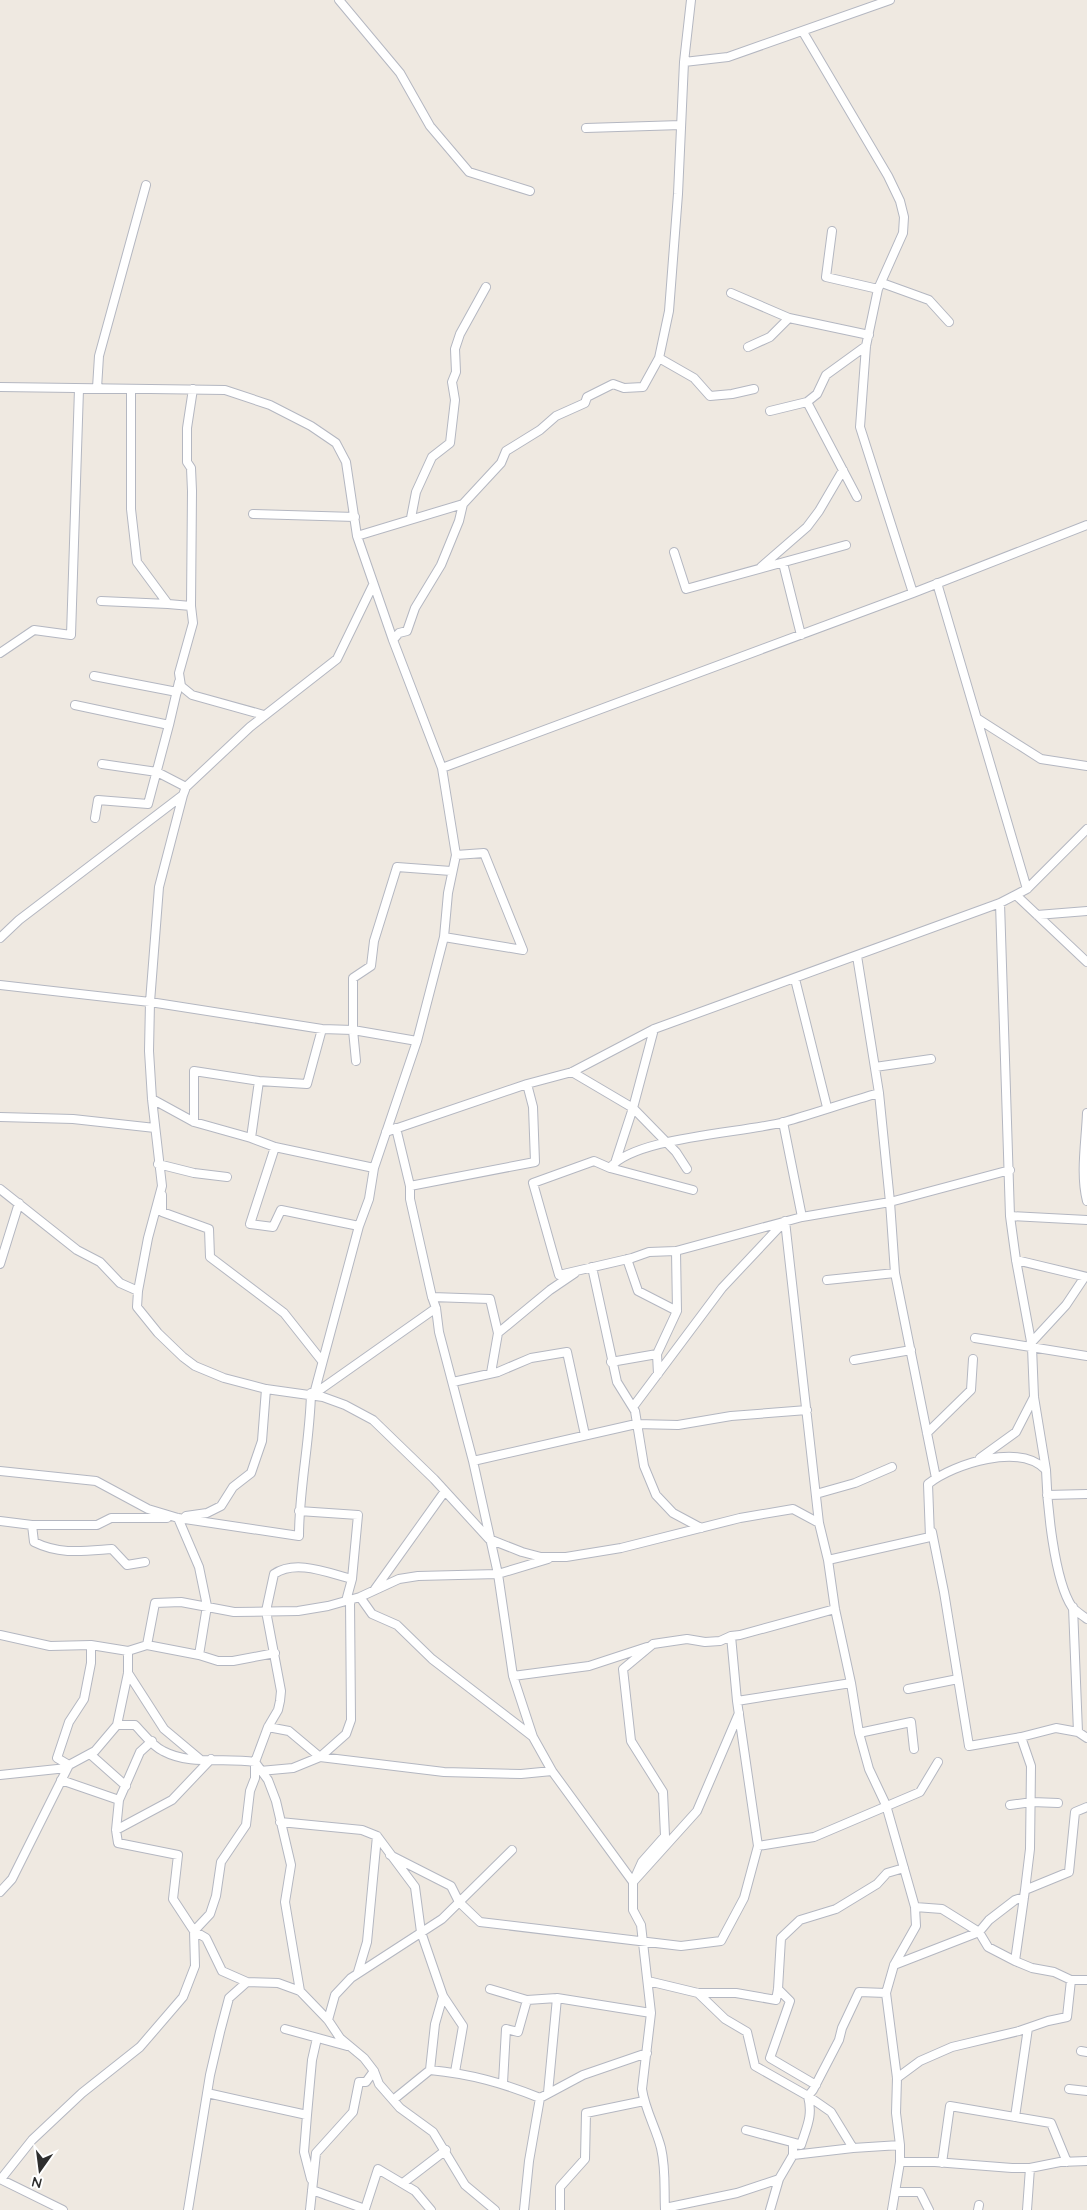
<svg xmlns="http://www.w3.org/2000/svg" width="1087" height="2210" viewBox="0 0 1087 2210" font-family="Quicksand,sans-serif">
  <rect width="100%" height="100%" fill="#efe9e1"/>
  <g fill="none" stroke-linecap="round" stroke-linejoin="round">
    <g stroke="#b4b7c1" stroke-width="10">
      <path id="minor" d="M 339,0 L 400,73 L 430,126 L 469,172 L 530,191
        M 803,32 L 888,176 L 900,201 L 904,217 L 903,233 L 878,289 L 866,346 L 860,427 L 913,593
        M 684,62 L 728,57 L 890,0
        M 586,128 L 681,125
        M 832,231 L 826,277 L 878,289
        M 882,283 L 929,300 L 949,322
        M 731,293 L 789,318 L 869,335
        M 748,347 L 770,337 L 789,318
        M 659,358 L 694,378 L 710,396 L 732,394 L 754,389
        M 0,387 L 225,390 L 270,405 L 311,426 L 336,443 L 346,462 L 357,536 L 393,640 L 442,768 L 913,593 L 1087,525
        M 97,388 L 99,356 L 146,185
        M 131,389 L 131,509 L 137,562 L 168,604 L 191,606 L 193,623 L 179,673 L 181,686 L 192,695 L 264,715
        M 807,402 L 817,394 L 826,375 L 866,346
        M 770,411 L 807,402 L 857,497
        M 253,514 L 355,517
        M 411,518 L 416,492 L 432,457 L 450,443 L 455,400 L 452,382 L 456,372 L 455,349 L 460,334 L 486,287
        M 357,536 L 463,504 L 501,463 L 506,451 L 540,430 L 556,416 L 585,403 L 587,397 L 613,384 L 624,388 L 643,387 L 659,358 L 669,311 L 678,194 L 684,62 L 691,0
        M 674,552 L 686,589 L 846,545
        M 783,563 L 801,635
        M 761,567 L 807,527 L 819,511 L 843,470
        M 937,583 L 1027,889
        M 101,601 L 168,604
        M 191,606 L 192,491 L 191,468 L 187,462 L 187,428 L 193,389
        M 393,640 L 399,633 L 407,631 L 415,608 L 441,565 L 459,521 L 463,504
        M 0,653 L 34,630 L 71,635 L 79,389
        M 94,676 L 177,692
        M 75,705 L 169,725 L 179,682
        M 978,719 L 1041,759 L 1087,766
        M 102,764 L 157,772 L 186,787
        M 95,818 L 98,800 L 148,804 L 169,725
        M 1017,896 L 1087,962
        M 1000,903 L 1010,1216 L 1016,1260 L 1032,1347 L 1034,1397 L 1046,1470
        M 1037,915 L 1087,911
        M 444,937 L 523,950 L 484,853 L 456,855
        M 0,938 L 19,920 L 183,795 L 186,787 L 250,727 L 337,659 L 373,585
        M 857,956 L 879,1093 L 890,1202 L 895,1273 L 936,1478
        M 795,979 L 827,1107
        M 0,985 L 150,1002 L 322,1029 L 353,1030 L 417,1041
        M 356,1061 L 353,1030 L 353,978 L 371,966 L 374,941 L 397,867 L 451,871
        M 875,1067 L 931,1059
        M 572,1072 L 633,1108 L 676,1152 L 687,1169
        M 879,1093 C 847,1102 816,1113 784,1122 C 744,1133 634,1137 610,1168 L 594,1161 L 533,1183 L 559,1275 L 632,1258 L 649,1252 L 676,1251 L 802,1217 L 890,1202 L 1010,1170
        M 152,1099 L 194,1122 L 251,1138 L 275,1147 L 374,1168
        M 1087,1113 C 1086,1141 1080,1174 1087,1201
        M 0,1117 L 73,1119 L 155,1128
        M 194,1122 L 194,1071 L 259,1081 L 307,1084 L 322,1029
        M 783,1122 L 802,1217
        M 396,1128 L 410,1186 L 410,1199 L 432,1297 L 436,1308 L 439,1332 L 473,1461 L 498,1574 L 513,1676 L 533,1737 L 552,1771 L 633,1882 L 697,1811 L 739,1713
        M 386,1132 L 527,1084 L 572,1072 L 654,1029 L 1000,903 L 1027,889 L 1087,829
        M 251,1138 L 259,1081
        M 275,1147 L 250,1224 L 273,1227 L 281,1210 L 359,1226
        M 616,1160 L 633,1108 L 654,1029
        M 158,1164 L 194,1173 L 227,1177
        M 610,1168 L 693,1190
        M 410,1186 L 535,1162 L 533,1107 L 527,1084
        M 0,1189 L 77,1250 L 100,1262 L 120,1283 L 138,1291 L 137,1307 L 158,1333 L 183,1357 L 195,1366 L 224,1378 L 266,1389 L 323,1397 L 345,1405 L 373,1420 L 434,1479 L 489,1539 L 522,1552 L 541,1557 L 566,1557 L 621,1548 L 740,1518 L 793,1509 L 819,1523 L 828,1560 L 930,1537 L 928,1484 C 955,1463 1020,1443 1046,1470 C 1047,1504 1054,1580 1072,1607 C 1075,1611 1082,1615 1087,1619
        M 162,1195 L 162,1212 L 209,1229 L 210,1257 L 284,1313 L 322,1361
        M 1010,1216 L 1087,1220
        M 785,1221 L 819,1523
        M 627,1259 L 638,1291 L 677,1311
        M 1016,1260 L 1087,1277
        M 0,1264 L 19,1203
        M 592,1267 L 617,1382 L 635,1411 L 644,1466 L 656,1495 L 673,1513 L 701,1528
        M 827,1280 L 895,1273
        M 138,1291 L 148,1238 L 162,1186 L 152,1099 L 149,1051 L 150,1002 L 159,887 L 183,795
        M 432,1297 L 490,1299 L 498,1333 L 491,1373
        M 498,1333 L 550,1290 L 575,1273
        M 975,1338 L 1087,1356
        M 1030,1344 L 1066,1305 L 1084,1278
        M 854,1360 L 911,1350
        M 611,1362 L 657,1354
        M 658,1374 L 657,1354 L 677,1311 L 676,1251
        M 453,1382 L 498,1372 L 531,1358 L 567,1352 L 585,1435
        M 314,1394 L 359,1226 L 369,1199 L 374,1168 L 417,1041 L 444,937 L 448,893 L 456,855 L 442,768
        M 314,1394 L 436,1308
        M 633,1407 L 722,1288 L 785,1221
        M 927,1433 L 971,1390 L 973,1359
        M 980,1458 L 1016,1432 L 1034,1397
        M 473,1461 L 636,1424 L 678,1425 L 731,1416 L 807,1410
        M 0,1471 L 96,1481 L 148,1509 L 178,1518 L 299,1536 C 299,1488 310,1441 311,1393
        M 816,1494 L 855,1483 L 892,1467
        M 1047,1495 L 1087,1494
        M 299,1511 L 358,1515 L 352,1579
        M 186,1516 L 207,1513 L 221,1506 L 233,1487 L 251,1473 L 262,1441 L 266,1389
        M 178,1518 L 199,1567 L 207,1606 L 199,1655
        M 0,1521 L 32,1525 L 97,1525 L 111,1518 L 167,1518
        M 32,1525 L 34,1542 C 60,1555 84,1551 112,1549 L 127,1565 L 145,1562
        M 932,1532 L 944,1592 L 969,1746 L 1021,1737 L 1056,1728 L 1078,1732 L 1087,1738
        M 828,1560 L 835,1609 L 851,1683 L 859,1733 L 869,1769 L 886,1805 L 915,1907 L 916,1926 L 894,1965 L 886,1993 L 897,2078 L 896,2113 L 900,2145 L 900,2162 L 892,2210
        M 375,1589 L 445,1491
        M 360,1597 L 372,1614 L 397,1625 L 432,1659 L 532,1736
        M 1073,1607 L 1078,1732
        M 0,1635 L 50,1646 L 91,1645 L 128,1651 L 147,1645 L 155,1603 L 181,1602 L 234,1612 L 298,1611 L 328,1606 L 360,1597 L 399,1579 L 418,1576 L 498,1574 L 548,1559
        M 147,1645 L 199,1655 L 218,1661 L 233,1661 L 275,1653
        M 128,1673 L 164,1729 L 201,1760
        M 513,1676 L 589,1666 L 647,1647
        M 908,1689 L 958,1679
        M 737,1701 L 851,1683
        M 268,1727 L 289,1731 L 320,1757 L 444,1772 L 521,1774 L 552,1771
        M 859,1733 L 911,1722 L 914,1749
        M 1021,1737 L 1031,1766 L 1030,1849 L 1025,1890
        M 152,1741 L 140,1752 L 119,1800 L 116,1830 L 118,1843 L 178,1855 L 173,1899 L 194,1931 L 206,1938 L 222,1971 L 247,1982 L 278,1983 L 300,1991 L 328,2020 L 340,2038 L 364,2058 L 374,2071 L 379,2084 L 400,2108 L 433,2132 L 465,2185 L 495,2210
        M 90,1754 L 126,1786
        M 69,1765 L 57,1758 L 69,1722 L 84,1699 L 91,1663 L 91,1645
        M 260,1771 L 293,1768 L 320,1757 L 346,1734 L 351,1720 L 350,1600
        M 0,1775 L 67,1768
        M 61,1780 L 119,1800
        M 1010,1805 L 1032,1802 L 1058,1803
        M 1087,1807 L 1075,1812 L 1069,1872 L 1025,1890 L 1015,1961 L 1032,1968 L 1054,1972 L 1071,1980 L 1087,1980
        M 280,1822 L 362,1830 L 377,1836 L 415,1887 L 421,1932 L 443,1996 L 463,2026 L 455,2072
        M 116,1830 L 172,1800 L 211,1759
        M 758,1846 L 814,1837 L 920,1792 L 938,1762
        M 390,1855 L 451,1886 L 459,1902 L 480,1922 L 681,1946 L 721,1941 L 744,1898 L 758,1846 L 737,1701 L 731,1636
        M 0,1892 L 12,1879 L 69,1765 L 95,1751 L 117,1725 L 128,1673 L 128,1651
        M 915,1907 L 942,1909 L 979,1932 L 988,1947 L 1015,1961
        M 894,1965 L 979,1932 L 989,1920 L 1015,1900 L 1024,1897
        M 358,1972 L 367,1942 L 377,1836
        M 648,1981 L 698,1993 L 736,1993 L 776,2000 L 778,1989 L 781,1938 L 800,1920 L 836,1909 L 877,1884 L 887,1873 L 904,1868
        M 490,1989 L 527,2000 L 557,1998 L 651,2013
        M 778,1989 L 790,2001 L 770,2058 L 816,2085
        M 300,1991 L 285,1902 L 291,1865 L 276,1801 L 268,1780 L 255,1762 L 268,1727 L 278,1710 L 280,1701 L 281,1691 L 266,1611 L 274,1574 C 296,1559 328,1573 352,1579 L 346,1601
        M 698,1993 L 725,2019 L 747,2032 L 755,2066 L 808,2096 L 831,2112 L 853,2148 L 900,2145
        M 328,2020 L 335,1995 L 351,1978 L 442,1919 L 512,1850
        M 285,2029 L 347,2046
        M 1081,2051 L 1087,2052
        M 430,2070 C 471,2074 503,2083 540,2098
        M 897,2078 L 920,2061 L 952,2047 L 1019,2031 L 1048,2021 L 1067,2017 L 1071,1980
        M 503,2083 L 506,2029 L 518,2032 L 527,2000
        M 1069,2089 L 1087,2091
        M 207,2093 L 307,2115 L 312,2060 L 317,2038
        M 548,2093 L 557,1998
        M 393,2100 L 430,2070 L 435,2024 L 443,1996
        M 307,2115 L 304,2152 L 311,2179
        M 1015,2117 L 1028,2028
        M 746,2130 L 799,2144
        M 793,2155 L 853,2148
        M 900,2162 L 935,2162 L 1012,2168 L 1030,2168 L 1060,2162 L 1087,2161
        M 942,2163 L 950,2106 L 1051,2123 L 1067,2162
        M 0,2179 L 63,2210
        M 1,2179 L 32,2140 L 82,2093 L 140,2047 L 183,1997 L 195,1966 L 194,1931 L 210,1914 L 216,1896 L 221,1862 L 246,1825 L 250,1791 L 255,1778 L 255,1762 C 224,1757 191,1766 163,1751 C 152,1746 143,1733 135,1725 L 117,1725
        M 403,2183 L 446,2150
        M 312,2190 L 365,2209 L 378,2169 L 415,2191 L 431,2210
        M 896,2192 L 920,2192 L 929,2210
        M 665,2208 L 737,2193 L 779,2179
        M 188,2210 L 210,2075 L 220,2032 L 229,1998 L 247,1982
        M 310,2210 L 316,2153 L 353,2112 L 359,2082 L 366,2082 L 374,2071
        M 524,2210 L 529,2161 L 540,2098 L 583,2075 L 647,2053
        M 560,2210 L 560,2187 L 585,2159 L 586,2113 L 644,2101
        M 665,2210 C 664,2189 666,2169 661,2148 C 656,2128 645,2110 642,2089 L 651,2013 L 641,1925 L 633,1910 L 633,1882 L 642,1862 L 665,1836 L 663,1792 L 631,1741 L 623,1669 L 653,1644 L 687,1639 L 705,1642 L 720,1641 L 731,1636 L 740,1635 L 835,1609
        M 770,2210 L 779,2179 L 793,2155 L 793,2144 L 801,2145 C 807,2126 813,2116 808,2096 L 813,2090 L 839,2040 L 842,2028 L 859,1992 L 886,1993
        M 978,2210 L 979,2205
        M 1027,2210 L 1030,2168"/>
    </g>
    <use href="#minor" stroke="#fff" stroke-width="8"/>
  </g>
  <g transform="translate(40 2170) rotate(194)" stroke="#ffffff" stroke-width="4" paint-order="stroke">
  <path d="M0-4L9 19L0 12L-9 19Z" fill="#2e2e2e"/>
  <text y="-8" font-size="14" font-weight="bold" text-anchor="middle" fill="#2e2e2e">N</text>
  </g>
</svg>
